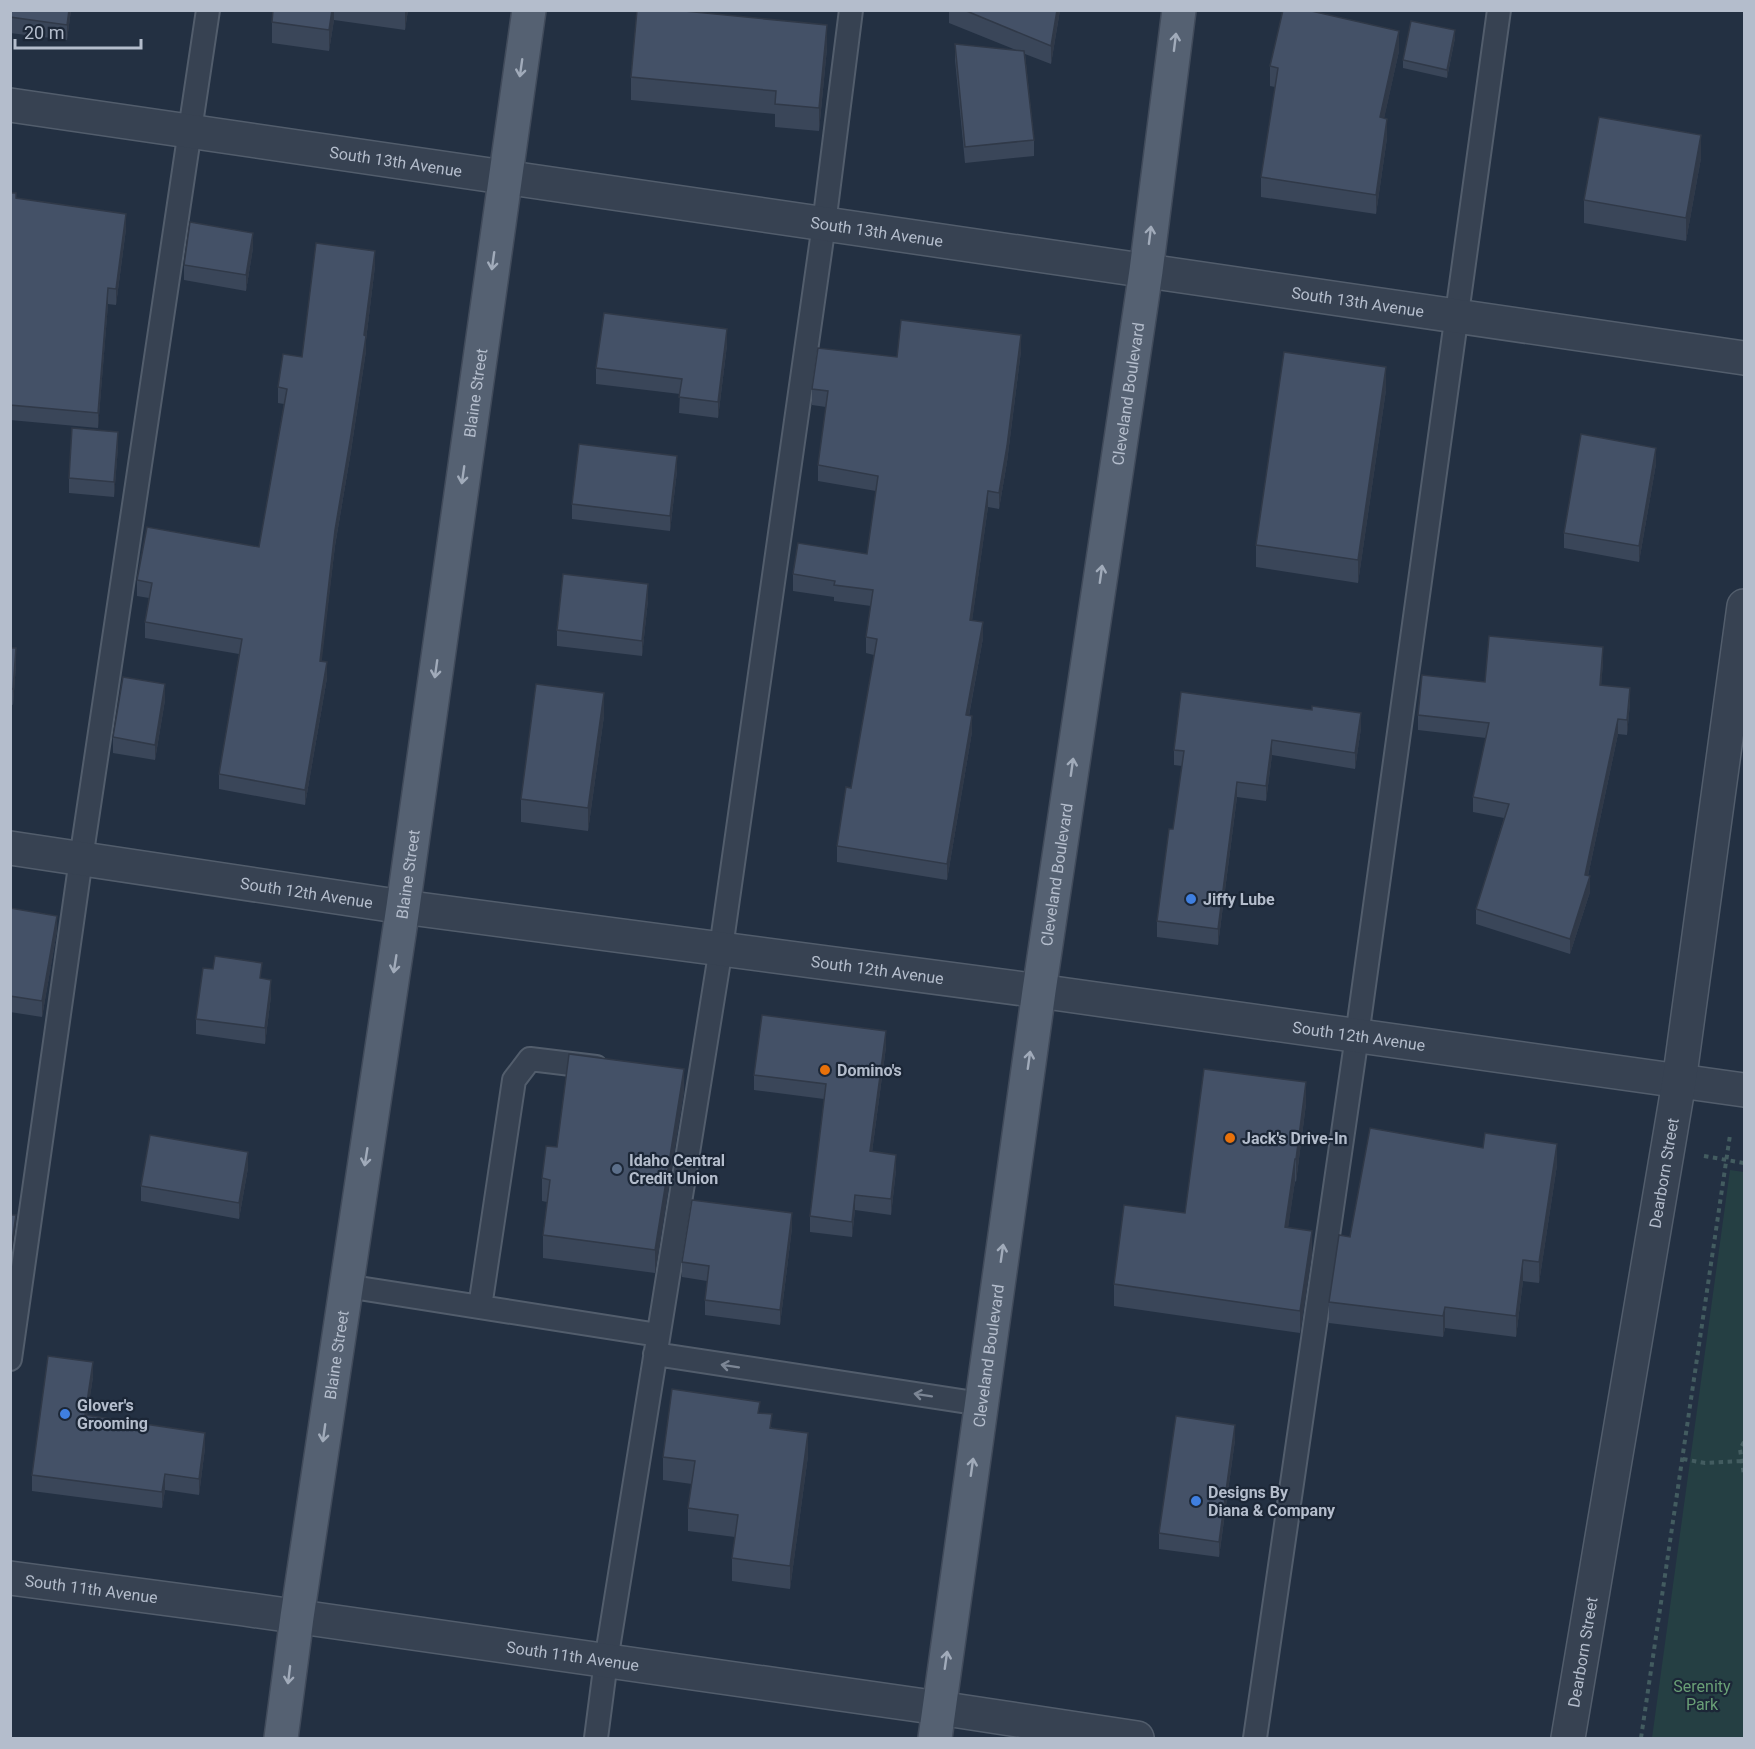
<svg xmlns="http://www.w3.org/2000/svg" width="1755" height="1749" viewBox="0 0 1755 1749" font-family="Roboto,sans-serif">
  <rect width="100%" height="100%" fill="#233042"/>
  <path fill="#253f43" d="M 1730,1170 L 1744,1172 L 1744,1738 L 1652,1738 Z"/>
  <g fill="none" stroke-linecap="round" stroke-linejoin="round">
    <g stroke="#525d6c" stroke-width="26">
      <path id="lane" d="M 346,1286 L 658,1335
        M 480,1307 L 514,1080 L 530,1059 L 596,1067
        M 655,1354 L 981,1404
        M 10,1359 L 81,859 L 208,10
        M 596,1738 L 606,1661 L 721,948 L 824,224 L 851,10
        M 1255,1738 L 1357,1036 L 1499,10"/>
    </g>
    <g stroke="#525d6c" stroke-width="36">
      <g id="street">
        <path id="s1" d="M 10,105 L 1744,358"/>
        <path id="s2" d="M 10,848 L 403,907 L 1039,991 L 1744,1090"/>
        <path id="s3" d="M 10,1578 L 244,1609 L 939,1708 L 1137,1738"/>
        <path id="s4" d="M 1568,1738 L 1679,1082 L 1744,606"/>
      </g>
    </g>
    <g stroke="#414b5b" stroke-width="36">
      <g id="primary">
        <path id="s5" d="M 281,1738 L 297,1617 L 403,907 L 529,10"/>
        <path id="s6" d="M 935,1738 L 1039,991 L 1146,271 L 1179,10"/>
      </g>
    </g>
    <path stroke="#435c60" stroke-width="4" stroke-dasharray="4.5 4.5" stroke-linecap="butt" d="M 1704,1156 L 1744,1163
      M 1744,1442 L 1740,1449 L 1744,1475
      M 1683,1459 L 1705,1463 L 1742,1461
      M 1641,1738 L 1730,1135"/>
    <use href="#lane" stroke="#374252" stroke-width="22"/>
    <use href="#street" stroke="#374252" stroke-width="33"/>
    <use href="#primary" stroke="#556172" stroke-width="33"/>
  </g>
  <path fill="#3a4659" d="M 10,10 L 71,10 L 67,40 L 10,33 Z
    M 273,10 L 408,10 L 405,30 L 334,20 L 329,51 L 272,43 L 272,22 Z
    M 949,10 L 1060,10 L 1051,64 L 1025,54 L 1034,140 L 1034,156 L 965,163 L 955,60 L 955,44 L 1016,50 L 949,23 Z
    M 1455,38 L 1447,78 L 1403,68 L 1403,60 Z
    M 827,48 L 819,131 L 775,127 L 775,114 L 631,100 L 631,77 Z
    M 1399,51 L 1384,118 L 1387,138 L 1376,214 L 1261,197 L 1261,177 L 1275,87 L 1270,86 L 1270,66 Z
    M 1701,158 L 1686,241 L 1584,223 L 1584,200 Z
    M 10,193 L 16,198 L 126,229 L 116,305 L 108,304 L 98,428 L 10,420 Z
    M 253,248 L 246,291 L 184,280 L 184,265 Z
    M 375,266 L 366,340 L 366,351 L 351,451 L 335,546 L 321,661 L 327,678 L 305,805 L 219,789 L 219,774 L 239,654 L 145,638 L 145,622 L 149,598 L 137,596 L 137,580 L 259,547 L 284,404 L 278,403 L 278,387 Z
    M 727,345 L 718,418 L 679,413 L 680,394 L 596,384 L 596,368 Z
    M 1021,351 L 1007,462 L 999,509 L 988,507 L 972,620 L 983,638 L 969,716 L 972,732 L 947,880 L 837,862 L 837,846 L 851,788 L 874,655 L 866,653 L 866,637 L 871,606 L 834,601 L 834,597 L 793,591 L 793,574 L 867,554 L 876,491 L 818,481 L 818,465 L 826,407 L 812,405 L 812,389 L 897,357 Z
    M 1386,390 L 1358,583 L 1256,567 L 1256,545 Z
    M 118,447 L 114,497 L 69,493 L 69,478 Z
    M 1656,464 L 1639,562 L 1564,548 L 1564,533 Z
    M 677,471 L 670,531 L 572,519 L 572,504 Z
    M 648,600 L 642,656 L 557,646 L 557,630 Z
    M 10,648 L 16,664 L 13,705 L 10,704 Z
    M 1603,662 L 1601,686 L 1630,703 L 1627,735 L 1618,734 L 1588,876 L 1590,892 L 1570,954 L 1476,924 L 1476,909 L 1504,818 L 1473,812 L 1473,797 L 1486,738 L 1418,730 L 1418,715 L 1485,682 Z
    M 165,700 L 155,760 L 113,753 L 113,737 Z
    M 1312,710 L 1361,728 L 1355,769 L 1272,755 L 1266,801 L 1237,797 L 1218,945 L 1157,937 L 1157,921 L 1173,829 L 1182,766 L 1174,765 L 1174,750 Z
    M 604,716 L 588,831 L 521,822 L 521,799 Z
    M 10,908 L 57,931 L 42,1017 L 10,1012 Z
    M 262,979 L 271,996 L 265,1044 L 196,1034 L 196,1019 Z
    M 886,1047 L 872,1152 L 896,1170 L 891,1215 L 855,1210 L 852,1237 L 810,1232 L 810,1216 L 824,1099 L 754,1090 L 754,1075 Z
    M 684,1091 L 655,1273 L 543,1258 L 543,1235 L 547,1202 L 542,1201 L 542,1178 L 557,1147 Z
    M 1306,1104 L 1296,1182 L 1295,1181 L 1288,1227 L 1312,1253 L 1300,1333 L 1114,1306 L 1114,1284 L 1185,1213 Z
    M 1557,1165 L 1539,1283 L 1523,1281 L 1516,1337 L 1445,1328 L 1443,1337 L 1329,1323 L 1329,1302 L 1350,1237 Z
    M 248,1168 L 239,1219 L 141,1201 L 141,1186 Z
    M 792,1228 L 780,1325 L 705,1315 L 705,1300 L 707,1281 L 682,1277 L 682,1262 Z
    M 93,1377 L 87,1415 L 205,1448 L 199,1495 L 165,1490 L 162,1508 L 32,1491 L 32,1475 Z
    M 760,1413 L 772,1428 L 808,1456 L 790,1589 L 732,1581 L 732,1558 L 735,1537 L 688,1531 L 688,1508 L 692,1484 L 663,1480 L 663,1457 Z
    M 1235,1440 L 1219,1557 L 1159,1549 L 1159,1533 Z"/>
  <path fill="#303948" d="M 69,10 L 71,10 L 67,40 L 67,25 Z
    M 332,10 L 334,10 L 334,20 L 329,51 L 329,30 Z
    M 405,10 L 408,10 L 405,30 Z
    M 1057,10 L 1060,10 L 1051,64 L 1051,46 Z
    M 827,25 L 827,48 L 819,131 L 819,108 Z
    M 1455,30 L 1455,38 L 1447,78 L 1447,70 Z
    M 1399,31 L 1399,51 L 1380,137 L 1380,117 Z
    M 1387,119 L 1387,138 L 1376,214 L 1376,195 Z
    M 1701,135 L 1701,158 L 1686,241 L 1686,218 Z
    M 126,214 L 126,229 L 116,305 L 116,289 Z
    M 253,233 L 253,248 L 246,291 L 246,275 Z
    M 375,251 L 375,266 L 366,340 L 366,351 L 351,451 L 335,546 L 320,677 L 320,661 L 335,530 L 364,335 Z
    M 108,288 L 108,304 L 98,428 L 98,413 Z
    M 727,329 L 727,345 L 718,418 L 718,402 Z
    M 1021,335 L 1021,351 L 1007,462 L 999,509 L 999,493 Z
    M 1386,367 L 1386,390 L 1358,583 L 1358,560 Z
    M 118,432 L 118,447 L 114,497 L 114,482 Z
    M 1656,448 L 1656,464 L 1639,562 L 1639,546 Z
    M 677,456 L 677,471 L 670,531 L 670,516 Z
    M 988,491 L 988,507 L 970,636 L 970,620 Z
    M 648,584 L 648,600 L 642,656 L 642,641 Z
    M 983,622 L 983,638 L 966,731 L 966,715 Z
    M 1603,647 L 1603,662 L 1600,701 L 1600,685 Z
    M 16,648 L 16,664 L 13,705 L 13,689 Z
    M 327,662 L 327,678 L 305,805 L 305,790 Z
    M 165,684 L 165,700 L 155,760 L 155,745 Z
    M 1630,688 L 1630,703 L 1627,735 L 1627,720 Z
    M 604,693 L 604,716 L 588,831 L 588,808 Z
    M 1361,713 L 1361,728 L 1355,769 L 1355,753 Z
    M 972,716 L 972,732 L 947,880 L 947,864 Z
    M 1618,719 L 1618,734 L 1585,890 L 1585,875 Z
    M 1272,740 L 1272,755 L 1266,801 L 1266,786 Z
    M 1237,782 L 1237,797 L 1218,945 L 1218,929 Z
    M 1590,876 L 1590,892 L 1570,954 L 1570,939 Z
    M 57,916 L 57,931 L 42,1017 L 42,1001 Z
    M 271,980 L 271,996 L 265,1044 L 265,1028 Z
    M 886,1031 L 886,1047 L 870,1167 L 870,1151 Z
    M 684,1069 L 684,1091 L 655,1273 L 655,1250 Z
    M 1306,1082 L 1306,1104 L 1296,1182 L 1296,1159 Z
    M 1557,1144 L 1557,1165 L 1539,1283 L 1539,1262 Z
    M 248,1152 L 248,1168 L 239,1219 L 239,1203 Z
    M 896,1155 L 896,1170 L 891,1215 L 891,1199 Z
    M 1295,1159 L 1295,1181 L 1285,1249 L 1285,1227 Z
    M 855,1195 L 855,1210 L 852,1237 L 852,1222 Z
    M 792,1213 L 792,1228 L 780,1325 L 780,1310 Z
    M 16,1215 L 16,1223 L 11,1256 L 11,1248 Z
    M 1312,1231 L 1312,1253 L 1300,1333 L 1300,1311 Z
    M 1523,1260 L 1523,1281 L 1516,1337 L 1516,1316 Z
    M 1445,1307 L 1445,1328 L 1443,1337 L 1443,1316 Z
    M 93,1362 L 93,1377 L 85,1430 L 85,1415 Z
    M 1235,1425 L 1235,1440 L 1219,1557 L 1219,1542 Z
    M 205,1433 L 205,1448 L 199,1495 L 199,1479 Z
    M 808,1433 L 808,1456 L 790,1589 L 790,1566 Z
    M 165,1474 L 165,1490 L 162,1508 L 162,1492 Z"/>
  <path fill="#445167" stroke="#303948" stroke-width="1.5" d="M 10,10 L 69,10 L 67,25 L 10,17 Z
    M 273,10 L 332,10 L 329,30 L 272,22 Z
    M 637,10 L 674,10 L 827,25 L 819,108 L 775,104 L 776,91 L 631,77 Z
    M 964,10 L 1057,10 L 1051,46 Z
    M 1283,10 L 1307,10 L 1399,31 L 1380,117 L 1387,119 L 1376,195 L 1261,177 L 1278,68 L 1270,66 Z
    M 1411,21 L 1455,30 L 1447,70 L 1403,60 Z
    M 955,44 L 1024,51 L 1034,140 L 965,147 Z
    M 1599,117 L 1701,135 L 1686,218 L 1584,200 Z
    M 10,193 L 16,193 L 16,198 L 126,214 L 116,289 L 108,288 L 98,413 L 10,405 Z
    M 190,222 L 253,233 L 246,275 L 184,265 Z
    M 316,243 L 375,251 L 364,335 L 366,336 L 351,435 L 335,530 L 320,661 L 327,662 L 305,790 L 219,774 L 242,639 L 145,622 L 152,583 L 137,580 L 147,527 L 259,547 L 287,389 L 278,387 L 283,354 L 302,357 Z
    M 604,313 L 727,329 L 718,402 L 679,397 L 682,379 L 596,368 Z
    M 901,320 L 1021,335 L 1007,446 L 999,493 L 988,491 L 970,620 L 983,622 L 966,715 L 972,716 L 947,864 L 837,846 L 846,787 L 851,788 L 877,639 L 866,637 L 873,590 L 834,585 L 835,581 L 793,574 L 798,543 L 867,554 L 878,476 L 818,465 L 828,391 L 812,389 L 818,348 L 897,357 Z
    M 1284,352 L 1386,367 L 1358,560 L 1256,545 Z
    M 72,428 L 118,432 L 114,482 L 69,478 Z
    M 1581,434 L 1656,448 L 1639,546 L 1564,533 Z
    M 579,444 L 677,456 L 670,516 L 572,504 Z
    M 563,574 L 648,584 L 642,641 L 557,630 Z
    M 1489,636 L 1603,647 L 1600,685 L 1630,688 L 1627,720 L 1618,719 L 1585,875 L 1590,876 L 1570,939 L 1476,909 L 1509,804 L 1473,797 L 1489,723 L 1418,715 L 1422,675 L 1485,682 Z
    M 10,648 L 16,648 L 13,689 L 10,689 Z
    M 123,677 L 165,684 L 155,745 L 113,737 Z
    M 536,684 L 604,693 L 588,808 L 521,799 Z
    M 1181,692 L 1312,710 L 1312,706 L 1361,713 L 1355,753 L 1272,740 L 1266,786 L 1237,782 L 1218,929 L 1157,921 L 1169,829 L 1173,829 L 1184,751 L 1174,750 Z
    M 10,908 L 57,916 L 42,1001 L 10,996 Z
    M 215,956 L 262,963 L 260,978 L 271,980 L 265,1028 L 196,1019 L 203,968 L 213,969 Z
    M 762,1015 L 886,1031 L 870,1151 L 896,1155 L 891,1199 L 855,1195 L 852,1222 L 810,1216 L 826,1084 L 754,1075 Z
    M 569,1054 L 684,1069 L 655,1250 L 543,1235 L 550,1180 L 542,1178 L 546,1146 L 557,1147 Z
    M 1204,1069 L 1306,1082 L 1296,1159 L 1295,1159 L 1285,1227 L 1312,1231 L 1300,1311 L 1114,1284 L 1124,1205 L 1185,1213 Z
    M 1370,1128 L 1483,1148 L 1485,1133 L 1557,1144 L 1539,1262 L 1523,1260 L 1516,1316 L 1445,1307 L 1443,1316 L 1329,1302 L 1339,1235 L 1350,1237 Z
    M 150,1135 L 248,1152 L 239,1203 L 141,1186 Z
    M 692,1200 L 792,1213 L 780,1310 L 705,1300 L 709,1266 L 682,1262 Z
    M 10,1215 L 16,1215 L 11,1248 L 10,1248 Z
    M 48,1356 L 93,1362 L 85,1415 L 205,1433 L 199,1479 L 165,1474 L 162,1492 L 32,1475 Z
    M 672,1389 L 760,1402 L 758,1413 L 772,1414 L 770,1428 L 808,1433 L 790,1566 L 732,1558 L 738,1515 L 688,1508 L 695,1461 L 663,1457 Z
    M 1176,1416 L 1235,1425 L 1219,1542 L 1159,1533 Z"/>
  <defs><path id="oneway-shaft" d="M-6 0H5M1.5-3L5.5 0L1.5 3" fill="none" stroke-width="1.6" stroke-linecap="round" stroke-linejoin="round" transform="scale(1.5)"/></defs>
  <g stroke="#a1abba">
    <use href="#oneway-shaft" transform="translate(1175 42) rotate(-83)"/>
    <use href="#oneway-shaft" transform="translate(521 68) rotate(98)"/>
    <use href="#oneway-shaft" transform="translate(1150 235) rotate(-83)"/>
    <use href="#oneway-shaft" transform="translate(493 261) rotate(98)"/>
    <use href="#oneway-shaft" transform="translate(463 475) rotate(98)"/>
    <use href="#oneway-shaft" transform="translate(1101 574) rotate(-82)"/>
    <use href="#oneway-shaft" transform="translate(436 669) rotate(98)"/>
    <use href="#oneway-shaft" transform="translate(1072 767) rotate(-82)"/>
    <use href="#oneway-shaft" transform="translate(395 964) rotate(99)"/>
    <use href="#oneway-shaft" transform="translate(1029 1060) rotate(-82)"/>
    <use href="#oneway-shaft" transform="translate(366 1157) rotate(99)"/>
    <use href="#oneway-shaft" transform="translate(1002 1253) rotate(-82)"/>
    <use href="#oneway-shaft" transform="translate(324 1433) rotate(98)"/>
    <use href="#oneway-shaft" transform="translate(972 1467) rotate(-82)"/>
    <use href="#oneway-shaft" transform="translate(946 1660) rotate(-82)"/>
    <use href="#oneway-shaft" transform="translate(289 1675) rotate(97)"/>
  </g>
  <g stroke="#7c8695">
    <use href="#oneway-shaft" transform="translate(730 1366) rotate(-171)"/>
    <use href="#oneway-shaft" transform="translate(923 1395) rotate(-171)"/>
  </g>
  <g fill="#3f7fe0" stroke="#1c2737" stroke-width="2">
    <circle cx="1191" cy="899" r="6"/>
    <circle cx="65" cy="1414" r="6"/>
    <circle cx="1196" cy="1501" r="6"/>
  </g>
  <g fill="#e8710a" stroke="#1c2737" stroke-width="2">
    <circle cx="825" cy="1070" r="6"/>
    <circle cx="1230" cy="1138" r="6"/>
  </g>
  <circle fill="#5c6f8a" stroke="#1c2737" stroke-width="2" cx="617" cy="1169" r="6"/>
  <g text-anchor="middle" dominant-baseline="central" stroke-width="4.5" stroke-linejoin="round" paint-order="stroke">
    <g font-size="16" fill="#b4bdcc" stroke="#1c2737">
      <text stroke="none"><textPath href="#s1" startOffset="390">South 13th Avenue</textPath></text>
      <text stroke="none"><textPath href="#s1" startOffset="876">South 13th Avenue</textPath></text>
      <text stroke="none"><textPath href="#s1" startOffset="1362">South 13th Avenue</textPath></text>
      <text stroke="none"><textPath href="#s5" startOffset="1359">Blaine Street</textPath></text>
      <text stroke="none"><textPath href="#s6" startOffset="1358">Cleveland Boulevard</textPath></text>
      <text stroke="none"><textPath href="#s6" startOffset="872">Cleveland Boulevard</textPath></text>
      <text stroke="none"><textPath href="#s5" startOffset="873">Blaine Street</textPath></text>
      <text stroke="none"><textPath href="#s2" startOffset="300">South 12th Avenue</textPath></text>
      <text stroke="none"><textPath href="#s2" startOffset="876">South 12th Avenue</textPath></text>
      <text stroke="none"><textPath href="#s2" startOffset="1362">South 12th Avenue</textPath></text>
      <text stroke="none"><textPath href="#s4" startOffset="573">Dearborn Street</textPath></text>
      <text stroke="none"><textPath href="#s5" startOffset="387">Blaine Street</textPath></text>
      <text stroke="none"><textPath href="#s6" startOffset="386">Cleveland Boulevard</textPath></text>
      <text stroke="none"><textPath href="#s3" startOffset="82">South 11th Avenue</textPath></text>
      <text stroke="none"><textPath href="#s4" startOffset="87">Dearborn Street</textPath></text>
      <text stroke="none"><textPath href="#s3" startOffset="568">South 11th Avenue</textPath></text>
    </g>
    <g font-size="16" font-weight="bold" fill="#b4bdcc" stroke="#1c2737" text-anchor="start">
      <text x="1203" y="899">Jiffy Lube</text>
      <text x="837" y="1070">Domino's</text>
      <text x="1242" y="1138">Jack's Drive-In</text>
      <text x="629" y="1160">Idaho Central<tspan x="629" dy="18">Credit Union</tspan></text>
      <text x="77" y="1405">Glover's<tspan x="77" dy="18">Grooming</tspan></text>
      <text x="1208" y="1492">Designs By<tspan x="1208" dy="18">Diana &amp; Company</tspan></text>
    </g>
    <g font-size="16" fill="#699f76" stroke="#1c2737">
      <text x="1702" y="1686">Serenity<tspan x="1702" dy="18">Park</tspan></text>
    </g>
  </g>
  <rect width="1755" height="1749" fill="none" stroke="#b4bdcc" stroke-width="24"/>
  <path d="M15 39v9h126v-9" fill="none" stroke="#b4bdcc" stroke-width="3"/>
  <text x="24" y="39" font-size="18" fill="#b4bdcc" stroke="#1c2737" stroke-width="4.5" paint-order="stroke">20 m</text>
</svg>
